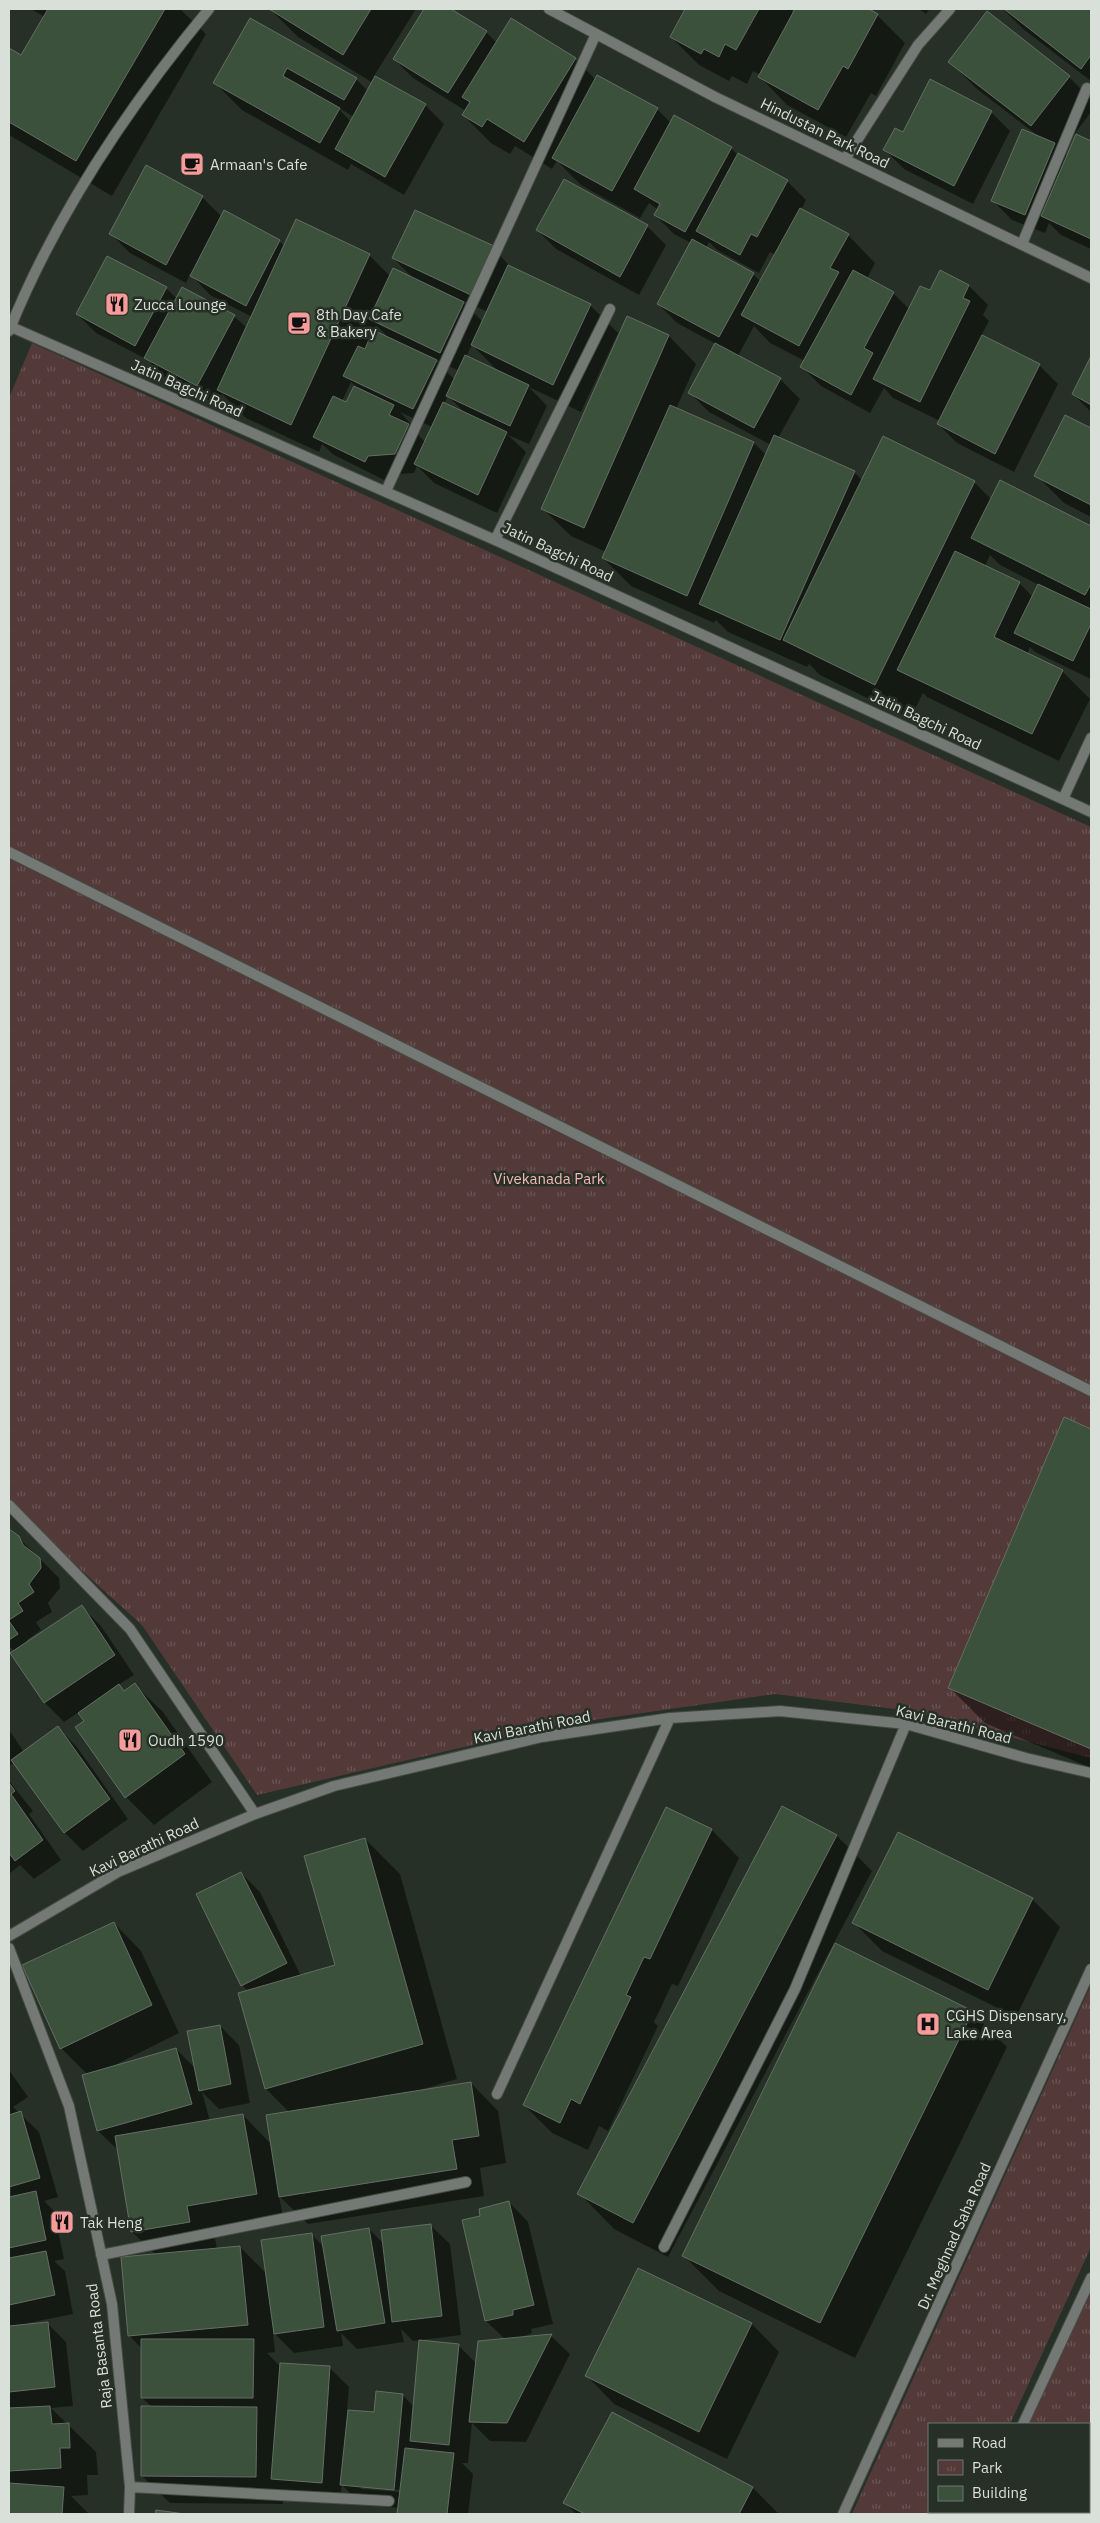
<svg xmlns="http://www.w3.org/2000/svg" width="1100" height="2523" viewBox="0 0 1100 2523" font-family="'IBM Plex Sans',sans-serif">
  <defs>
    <pattern id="park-tufts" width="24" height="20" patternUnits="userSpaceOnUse" patternTransform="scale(1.25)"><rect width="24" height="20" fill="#533a39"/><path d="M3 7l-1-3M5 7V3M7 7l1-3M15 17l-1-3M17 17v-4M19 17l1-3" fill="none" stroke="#6b5655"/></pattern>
  </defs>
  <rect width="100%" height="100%" fill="#273027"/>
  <path fill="url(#park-tufts)" d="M 32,343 L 1091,827 L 1091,1758 L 911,1711 L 775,1694 L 559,1725 L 257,1795 L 142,1625 L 9,1505 L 9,398 Z
    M 1091,1985 L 1091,2247 L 1010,2424 L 929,2424 L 929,2512 L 970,2512 L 969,2514 L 852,2514 Z
    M 1091,2289 L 1091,2514 L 986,2514 L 987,2512 L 1089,2512 L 1089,2424 L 1028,2424 Z"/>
  <path fill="#0007" fill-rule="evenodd" d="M 31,9 L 180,9 L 206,34 L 112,196 L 9,135 L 9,50 L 21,57 L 45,17 Z
    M 270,9 L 416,9 L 374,76 L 425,105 L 444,124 L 404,195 L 351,164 L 348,170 L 242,110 L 215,83 L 250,20 L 356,79 L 368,91 L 373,83 L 298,37 ZM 339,108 L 354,117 L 351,122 L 339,109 Z
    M 425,9 L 449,9 L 486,32 L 497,43 L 575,59 L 596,80 L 657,109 L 671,123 L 731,148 L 738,155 L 787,181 L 806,200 L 801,210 L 848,235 L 875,263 L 867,279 L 893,293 L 909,309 L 930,292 L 940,272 L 969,286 L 988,305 L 983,315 L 989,321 L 981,336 L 1039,365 L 1058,384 L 1014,472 L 957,443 L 938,424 L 940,421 L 893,398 L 884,388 L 870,413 L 821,386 L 802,367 L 805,361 L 770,343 L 754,326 L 738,356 L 781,380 L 800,399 L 778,438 L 854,472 L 863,481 L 974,482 L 992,500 L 1001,482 L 1091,528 L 1091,679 L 1035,652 L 1030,647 L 1027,654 L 1062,671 L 1090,699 L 1059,761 L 927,697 L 923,693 L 910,719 L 820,675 L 809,664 L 807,667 L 728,632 L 716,620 L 714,623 L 631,586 L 603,558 L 606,552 L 571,536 L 543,509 L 628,317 L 669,336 L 696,364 L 676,409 L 754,443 L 766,455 L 771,445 L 709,412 L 690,393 L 716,344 L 677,323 L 658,304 L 691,243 L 674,234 L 655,215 L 658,210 L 649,203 L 640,218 L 581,185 L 557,161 L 552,169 L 515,146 L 510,154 L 491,143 L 463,115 L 466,111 L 413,78 L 394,59 ZM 709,242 L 717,250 L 759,273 L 770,252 L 775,255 L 761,282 L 753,274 L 706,248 ZM 990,555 L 1000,565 L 1039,585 L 1033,597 L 1019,583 L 985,566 Z
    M 687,9 L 793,9 L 792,12 L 794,14 L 797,9 L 866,9 L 877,15 L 905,43 L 876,96 L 871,93 L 846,137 L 787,105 L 760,77 L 761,75 L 753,71 L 747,84 L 732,76 L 729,81 L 699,65 L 671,37 Z
    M 919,9 L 930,9 L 926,14 Z
    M 1003,9 L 1091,9 L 1091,81 L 1023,29 Z
    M 987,13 L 1069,77 L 1091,99 L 1091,112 L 1062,151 L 1068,157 L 1077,136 L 1091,142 L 1091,249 L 1061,235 L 1049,223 L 1045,233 L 1012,220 L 993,201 L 1037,135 L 977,89 L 950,62 Z
    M 991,112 L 1010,131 L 973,204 L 904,169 L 885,150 L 904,134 Z
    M 202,197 L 222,217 L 279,241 L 285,247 L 369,255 L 390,276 L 414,279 L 393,258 L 493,247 L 511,268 L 590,305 L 618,333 L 581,412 L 529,387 L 547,406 L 529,444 L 508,435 L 526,452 L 497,513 L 434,483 L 417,466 L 414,473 L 387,475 L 384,480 L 334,455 L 322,444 L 319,452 L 246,418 L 222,394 L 216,404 L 164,377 L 148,360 L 96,333 L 77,314 L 166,288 L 177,299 L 234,316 L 247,328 L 252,317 L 210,295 L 190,274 L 186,283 L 130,253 L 111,234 ZM 461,300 L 488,312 L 483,322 ZM 377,326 L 391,340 L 374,332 ZM 472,345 L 499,372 L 466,357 ZM 434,359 L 459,371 L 455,380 ZM 351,382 L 355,386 L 346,404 L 342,401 ZM 448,396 L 465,413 L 444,404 ZM 400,412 L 432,427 L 425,442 L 411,428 L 412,425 Z
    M 647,226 L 666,245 L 639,295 L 556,249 L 537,230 Z
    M 1091,359 L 1091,412 L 1073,394 Z
    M 1066,417 L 1091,430 L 1091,517 L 1064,503 L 1036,475 Z
    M 1065,1419 L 1091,1430 L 1091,1768 L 985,1723 L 950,1688 Z
    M 9,1531 L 18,1537 L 59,1578 L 60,1588 L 48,1603 L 52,1612 L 36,1622 L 41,1630 L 27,1640 L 28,1643 L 82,1607 L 101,1626 L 134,1675 L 118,1685 L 125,1692 L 135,1685 L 163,1712 L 212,1782 L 154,1825 L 126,1797 L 79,1712 L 64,1722 L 45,1703 L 12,1654 L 15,1652 L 9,1646 Z
    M 58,1728 L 77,1747 L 128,1819 L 83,1851 L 64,1832 L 15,1762 L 9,1766 L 9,1730 L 24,1752 Z
    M 9,1781 L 33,1811 L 29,1814 L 61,1860 L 34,1879 L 20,1865 L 9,1874 Z
    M 783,1807 L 837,1836 L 872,1871 L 668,2257 L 614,2229 L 579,2193 Z
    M 667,1809 L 712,1830 L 739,1858 L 678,1986 L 672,1984 L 654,2022 L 658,2026 L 608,2131 L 599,2126 L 588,2150 L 552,2133 L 524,2105 Z
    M 365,1839 L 400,1874 L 457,2079 L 423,2089 L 423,2091 L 471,2083 L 498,2111 L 506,2163 L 480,2168 L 484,2196 L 308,2224 L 279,2196 L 284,2221 L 214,2233 L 217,2249 L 240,2247 L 267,2274 L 311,2234 L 324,2247 L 369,2229 L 384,2244 L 430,2225 L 450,2244 L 461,2335 L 413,2341 L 401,2329 L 404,2342 L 357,2349 L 341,2333 L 343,2346 L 294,2353 L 273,2332 L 275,2352 L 267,2353 L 281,2367 L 281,2364 L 330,2368 L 349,2387 L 347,2411 L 375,2413 L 403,2395 L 414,2407 L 458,2345 L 477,2364 L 506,2340 L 486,2321 L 482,2217 L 509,2202 L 528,2222 L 553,2324 L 531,2329 L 532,2333 L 516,2339 L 551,2336 L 570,2354 L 526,2442 L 490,2441 L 472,2423 L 468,2463 L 462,2463 L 473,2474 L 468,2514 L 398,2514 L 399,2508 L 361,2504 L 342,2485 L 340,2501 L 291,2498 L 284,2490 L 283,2504 L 170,2503 L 142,2476 L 152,2407 L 142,2398 L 142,2349 L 129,2335 L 156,2255 L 132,2232 L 118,2150 L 98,2131 L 83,2076 L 88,2075 L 61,2048 L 114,1923 L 141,1951 L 179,2033 L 105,2070 L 176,2049 L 196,2069 L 220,2026 L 239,2045 L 250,2103 L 219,2109 L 202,2092 L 210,2121 L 243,2115 L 272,2145 L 290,2113 L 266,2089 L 248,1991 L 242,1985 L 241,1873 L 260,1892 L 301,1976 L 336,1966 ZM 361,2486 L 400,2490 L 400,2492 L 361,2489 Z
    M 1032,1899 L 1060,1927 L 1016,2017 L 882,1951 L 854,1923 Z
    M 972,2012 L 1007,2047 L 855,2358 L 719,2291 L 684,2256 Z
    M 9,2070 L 28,2097 L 13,2107 L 39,2132 L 58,2197 L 44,2201 L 54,2211 L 64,2259 L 54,2261 L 65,2271 L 73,2314 L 28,2323 L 28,2325 L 47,2323 L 66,2342 L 73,2406 L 51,2408 L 96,2452 L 98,2475 L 87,2475 L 88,2495 L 71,2496 L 89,2514 L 9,2514 L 9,2198 L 11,2197 Z
    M 639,2269 L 752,2324 L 779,2352 L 727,2459 L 614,2404 L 587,2376 Z
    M 612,2414 L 753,2488 L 779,2514 L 576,2514 L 565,2503 Z"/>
  <path fill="#3b513b" stroke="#646e64" d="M 48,9 L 165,9 L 76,161 L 9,122 L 9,48 L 21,55 Z
    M 269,9 L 371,9 L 343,55 Z
    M 424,9 L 451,9 L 487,31 L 448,93 L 393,59 Z
    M 685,9 L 759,9 L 736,50 L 725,44 L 719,57 L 704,49 L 701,54 L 670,37 Z
    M 795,9 L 869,9 L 878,14 L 848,69 L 843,66 L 818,110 L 758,77 Z
    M 1004,9 L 1091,9 L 1091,55 L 1081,69 Z
    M 987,11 L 1070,76 L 1031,126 L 948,62 Z
    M 250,18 L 357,78 L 344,100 L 287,68 L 283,76 L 340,108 L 320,143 L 213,83 Z
    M 511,18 L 576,58 L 524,142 L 487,119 L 482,127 L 462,115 L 470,102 L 462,97 Z
    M 597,75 L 658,108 L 612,191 L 552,158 Z
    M 375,76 L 426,104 L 385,177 L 335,149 Z
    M 930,79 L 992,111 L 954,186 L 883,150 L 895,128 L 903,132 Z
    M 674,115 L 732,147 L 685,232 L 654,215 L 660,204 L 634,189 Z
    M 1022,129 L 1055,143 L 1025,215 L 991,201 Z
    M 1076,134 L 1091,141 L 1091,239 L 1041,216 Z
    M 738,153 L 788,180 L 757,237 L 751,234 L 740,255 L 696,231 Z
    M 146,165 L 203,196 L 166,265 L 109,234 Z
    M 564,179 L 648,225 L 620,277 L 536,230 Z
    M 800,208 L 849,234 L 830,268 L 839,272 L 799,346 L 741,315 Z
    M 224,210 L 280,240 L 246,306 L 190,276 Z
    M 415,210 L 494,246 L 471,295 L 392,258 Z
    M 296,219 L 370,254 L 291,425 L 217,390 Z
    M 692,239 L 754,273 L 719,337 L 657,304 Z
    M 107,256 L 167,287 L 135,346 L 76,314 Z
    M 508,265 L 591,304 L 553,385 L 471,345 Z
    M 393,268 L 464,302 L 440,353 L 369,319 Z
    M 853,270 L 894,292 L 864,348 L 873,353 L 851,395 L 800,367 Z
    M 940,270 L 969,285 L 963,298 L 970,301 L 920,402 L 873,379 L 920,286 L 930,290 Z
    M 182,287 L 235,315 L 197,386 L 144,358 Z
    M 627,316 L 669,335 L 584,528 L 541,509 Z
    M 373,330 L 437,360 L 413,409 L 343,376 L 358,346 L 365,349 Z
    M 982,335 L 1040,364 L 995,454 L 937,424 Z
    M 715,343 L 781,378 L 754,428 L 688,393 Z
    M 465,355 L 529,385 L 510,426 L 446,396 Z
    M 1091,356 L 1091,405 L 1072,394 Z
    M 354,386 L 394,405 L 389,415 L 409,424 L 395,454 L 368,456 L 365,462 L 313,437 L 333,396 L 346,402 Z
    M 443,402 L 507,432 L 478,495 L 414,464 Z
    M 670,405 L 754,442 L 687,596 L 602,558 Z
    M 1065,415 L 1091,428 L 1091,505 L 1034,476 Z
    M 774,435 L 855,471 L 780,640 L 699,604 Z
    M 883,436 L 975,481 L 875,685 L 783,640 Z
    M 1000,480 L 1091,526 L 1091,584 L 1085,595 L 971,538 Z
    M 955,551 L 1020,582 L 994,637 L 1063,670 L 1032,734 L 897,670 Z
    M 1038,584 L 1091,609 L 1091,624 L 1073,661 L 1014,633 Z
    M 1064,1417 L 1091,1429 L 1091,1749 L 948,1688 Z
    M 9,1529 L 19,1536 L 23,1545 L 40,1558 L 41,1568 L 29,1584 L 34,1592 L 18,1603 L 23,1611 L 9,1620 Z
    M 82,1605 L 115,1655 L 44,1703 L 10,1653 Z
    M 9,1621 L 18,1634 L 9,1640 Z
    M 135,1683 L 185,1754 L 125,1798 L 75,1727 L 84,1721 L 78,1713 L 119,1684 L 124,1691 Z
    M 58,1726 L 110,1799 L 64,1833 L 11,1760 Z
    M 9,1783 L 15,1791 L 11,1794 L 43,1840 L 15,1861 L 9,1853 Z
    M 782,1806 L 837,1835 L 633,2223 L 577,2194 Z
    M 666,1807 L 712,1829 L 650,1959 L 644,1957 L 626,1995 L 631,1997 L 580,2104 L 571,2099 L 560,2123 L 523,2105 Z
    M 898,1832 L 1033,1898 L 988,1990 L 852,1923 Z
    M 365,1838 L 423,2044 L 265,2089 L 238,1993 L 335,1965 L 304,1856 Z
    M 241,1872 L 287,1963 L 241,1986 L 196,1894 Z
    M 114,1922 L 152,2005 L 60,2049 L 22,1965 Z
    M 835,1943 L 973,2011 L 820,2323 L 682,2256 Z
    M 220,2025 L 231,2084 L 199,2091 L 187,2031 Z
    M 176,2048 L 192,2104 L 97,2131 L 82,2075 Z
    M 471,2082 L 479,2136 L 452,2140 L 457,2169 L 279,2197 L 266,2115 Z
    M 21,2111 L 40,2178 L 9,2187 L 9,2115 Z
    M 243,2114 L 257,2194 L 187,2206 L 190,2222 L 131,2232 L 115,2136 Z
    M 36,2191 L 46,2240 L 9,2248 L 9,2197 Z
    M 509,2201 L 534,2305 L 513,2310 L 513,2315 L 485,2321 L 462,2220 L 480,2216 L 479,2209 Z
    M 431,2224 L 442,2316 L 392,2322 L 381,2230 Z
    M 369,2228 L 385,2323 L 337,2331 L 321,2236 Z
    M 312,2233 L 324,2327 L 274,2334 L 261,2240 Z
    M 240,2246 L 248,2325 L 128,2336 L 121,2257 Z
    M 46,2251 L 55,2295 L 9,2305 L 9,2258 Z
    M 638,2268 L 752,2323 L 699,2432 L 585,2376 Z
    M 48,2322 L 55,2387 L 9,2392 L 9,2326 Z
    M 552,2334 L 507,2423 L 469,2422 L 478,2341 Z
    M 141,2339 L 254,2339 L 253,2398 L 141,2398 Z
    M 419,2340 L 459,2344 L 449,2445 L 410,2441 Z
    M 280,2363 L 330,2366 L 322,2483 L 271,2479 Z
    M 376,2391 L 403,2394 L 394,2490 L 340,2485 L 348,2410 L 374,2412 Z
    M 50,2406 L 52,2424 L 69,2423 L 70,2448 L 60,2448 L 61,2468 L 9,2471 L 9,2408 Z
    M 141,2406 L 257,2407 L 256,2477 L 141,2476 Z
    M 612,2412 L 753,2487 L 739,2514 L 585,2514 L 563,2503 Z
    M 405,2448 L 454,2453 L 447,2514 L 397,2514 Z
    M 9,2483 L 64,2487 L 62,2514 L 9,2514 Z
    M 156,2510 L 185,2514 L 155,2514 Z"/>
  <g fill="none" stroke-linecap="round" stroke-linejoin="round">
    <g stroke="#434c43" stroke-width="12">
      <path id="minor" d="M 549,9 L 715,97 L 1091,278
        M 845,159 L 918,45 L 950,9
        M 1022,244 L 1087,88
        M 9,326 L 495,540 L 1091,812
        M 9,331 C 56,214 129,106 209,9
        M 386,491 L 596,34
        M 495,540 L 610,309
        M 1063,799 L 1091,738
        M 9,852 L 1091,1391
        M 9,1505 L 130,1629 L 255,1814
        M 9,1936 L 118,1872 L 255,1814 L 334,1786 L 542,1737 L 670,1718 L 780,1711 L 906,1724 L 1026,1758 L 1091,1773
        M 9,1948 L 69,2106 L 112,2304 L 130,2487 L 129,2514
        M 497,2094 L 670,1718
        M 664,2247 L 795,1989 L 906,1724
        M 101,2255 L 466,2182
        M 130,2487 L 389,2501"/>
    </g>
    <g stroke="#434c43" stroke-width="12">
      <path id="tertiary" d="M 1023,2424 L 1091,2278
        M 843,2514 L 1091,1969
        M 982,2514 L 983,2512"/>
    </g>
    <use href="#minor" stroke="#757975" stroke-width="10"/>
    <use href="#tertiary" stroke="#757975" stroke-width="10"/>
  </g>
  <defs>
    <g id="cafe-square" transform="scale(1.25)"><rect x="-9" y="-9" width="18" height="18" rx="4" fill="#f59b9a" stroke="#273027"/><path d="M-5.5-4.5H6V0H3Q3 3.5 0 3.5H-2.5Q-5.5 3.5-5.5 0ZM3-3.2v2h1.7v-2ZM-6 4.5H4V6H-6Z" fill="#111"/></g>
    <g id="restaurant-square" transform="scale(1.25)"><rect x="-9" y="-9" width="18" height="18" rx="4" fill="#f59b9a" stroke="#273027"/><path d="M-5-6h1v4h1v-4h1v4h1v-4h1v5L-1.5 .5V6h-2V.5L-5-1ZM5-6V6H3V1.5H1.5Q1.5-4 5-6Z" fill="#111"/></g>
    <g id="hospital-square" transform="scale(1.25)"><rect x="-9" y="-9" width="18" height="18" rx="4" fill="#f59b9a" stroke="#273027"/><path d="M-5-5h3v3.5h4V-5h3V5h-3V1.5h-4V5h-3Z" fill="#111"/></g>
  </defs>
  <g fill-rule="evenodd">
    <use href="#cafe-square" x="192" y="164"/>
    <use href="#restaurant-square" x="117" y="304"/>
    <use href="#cafe-square" x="299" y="323"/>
    <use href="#restaurant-square" x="130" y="1740"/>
    <use href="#hospital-square" x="928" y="2024"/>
    <use href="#restaurant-square" x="62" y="2222"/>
  </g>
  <g text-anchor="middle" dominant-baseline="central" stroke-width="5" stroke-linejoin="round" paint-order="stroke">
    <g font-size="15" fill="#d9dfd9" stroke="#273027">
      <text transform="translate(825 133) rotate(26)">Hindustan Park Road</text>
      <text transform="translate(187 388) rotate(24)">Jatin Bagchi Road</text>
      <text transform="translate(558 552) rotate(25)">Jatin Bagchi Road</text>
      <text transform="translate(926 720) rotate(25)">Jatin Bagchi Road</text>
      <text transform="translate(954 1724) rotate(14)">Kavi Barathi Road</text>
      <text transform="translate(532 1727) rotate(-11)">Kavi Barathi Road</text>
      <text transform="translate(144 1847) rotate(-25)">Kavi Barathi Road</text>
      <text transform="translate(954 2236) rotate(-66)">Dr. Meghnad Saha Road</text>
      <text transform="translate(99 2346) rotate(-97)">Raja Basanta Road</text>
    </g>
    <g font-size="15" fill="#d9dfd9" stroke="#273027" text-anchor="start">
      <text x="210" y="164">Armaan's Cafe</text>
      <text x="134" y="304">Zucca Lounge</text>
      <text x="316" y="314">8th Day Cafe<tspan x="316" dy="17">&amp; Bakery</tspan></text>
      <text x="148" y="1740">Oudh 1590</text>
      <text x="946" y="2015">CGHS Dispensary,<tspan x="946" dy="17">Lake Area</tspan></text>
      <text x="80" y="2222">Tak Heng</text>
    </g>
    <g font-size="15" fill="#f7b6b4" stroke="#273027">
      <text x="549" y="1178">Vivekanada Park</text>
    </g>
  </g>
  <rect width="1100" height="2523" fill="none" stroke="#d9dfd9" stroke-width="20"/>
  <rect x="928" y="2423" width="162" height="90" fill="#273027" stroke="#6e766e"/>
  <rect x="938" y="2439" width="25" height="8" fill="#757975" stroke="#6e766e"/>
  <text x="972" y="2448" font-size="15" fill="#d9dfd9">Road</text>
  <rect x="938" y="2460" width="25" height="15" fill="url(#park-tufts)" stroke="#6e766e"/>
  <text x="972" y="2473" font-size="15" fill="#d9dfd9">Park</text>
  <rect x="938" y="2486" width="25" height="15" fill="#3b513b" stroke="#6e766e"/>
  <text x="972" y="2498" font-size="15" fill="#d9dfd9">Building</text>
</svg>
